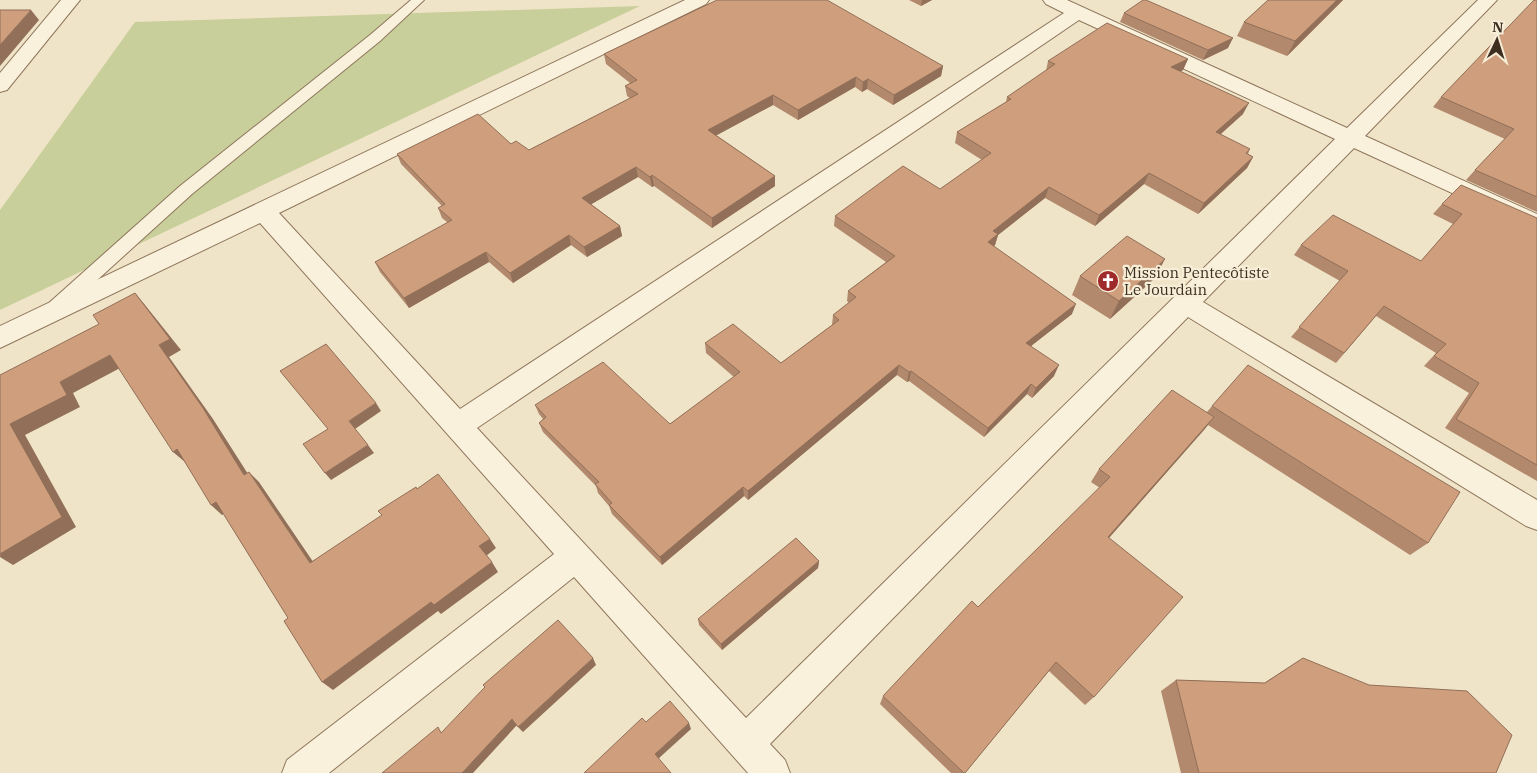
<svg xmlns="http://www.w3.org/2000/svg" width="1537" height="773" viewBox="0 0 1537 773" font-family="'IBM Plex Serif',serif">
  <rect width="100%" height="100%" fill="#f0e4c8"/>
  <path fill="#c9cf9b" d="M 640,6 L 0,310 L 0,210 L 135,22 Z"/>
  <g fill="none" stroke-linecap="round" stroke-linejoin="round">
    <g stroke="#8d765c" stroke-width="2">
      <path id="service" d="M 411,0 L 424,0 L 380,41 L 192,194 L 62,312 L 56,314 L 50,312 L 47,307 L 50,302 L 180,186 L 370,35 Z"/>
    </g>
    <g stroke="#8d765c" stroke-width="2">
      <path id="minor" d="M 61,0 L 80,0 L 7,90 L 0,92 L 0,73 Z
        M 685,0 L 709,0 L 706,4 L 279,213 L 460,409 L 1064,13 L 1046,4 L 1043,0 L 1067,0 L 1347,128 L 1478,0 L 1497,0 L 1365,136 L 1537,214 L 1537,232 L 1354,148 L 1203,302 L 1537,500 L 1537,530 L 1526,526 L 1188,317 L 770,744 L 785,760 L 790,773 L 748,773 L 574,577 L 329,773 L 282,773 L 287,760 L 554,554 L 260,223 L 0,348 L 0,326 ZM 1079,20 L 1335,139 L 746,718 L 477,428 Z"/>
    </g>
    <use href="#service" fill="#faf1dc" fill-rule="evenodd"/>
    <use href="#minor" fill="#faf1dc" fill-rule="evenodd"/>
  </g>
  <path fill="#b2896c" d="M 909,0 L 932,0 L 921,6 Z
    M 1268,0 L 1343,0 L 1287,56 L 1237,36 L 1244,22 Z
    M 1537,0 L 1537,212 L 1466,180 L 1475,170 L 1505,139 L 1433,107 L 1441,97 Z
    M 1124,13 L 1228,48 L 1203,60 L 1120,22 Z
    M 604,54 L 943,66 L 941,76 L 893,105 L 867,89 L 862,92 L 855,87 L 798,120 L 773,105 L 716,135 L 775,176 L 775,186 L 712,228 L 654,186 L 652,187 L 638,177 L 591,204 L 620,226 L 622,236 L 587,257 L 571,245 L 513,283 L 489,262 L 409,308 L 380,272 L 375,262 L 448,223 L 442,218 L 438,208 L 442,206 L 401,164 L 397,154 L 511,144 L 529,150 L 630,98 L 627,96 L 625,86 L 630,83 L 606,64 Z
    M 1188,59 L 1183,70 L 1180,72 L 1243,114 L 1220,135 L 1250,149 L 1248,154 L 1253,157 L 1247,168 L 1198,214 L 1144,184 L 1095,226 L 1045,198 L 998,235 L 995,245 L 994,246 L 1072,314 L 1031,346 L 1054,376 L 1032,398 L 1027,394 L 984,437 L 909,381 L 907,382 L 897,375 L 748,500 L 744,496 L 662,565 L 612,514 L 609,506 L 598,493 L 596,486 L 543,432 L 539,423 L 543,419 L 539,414 L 535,405 L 670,424 L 734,377 L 706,353 L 705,343 L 781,363 L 832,325 L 833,315 L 849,303 L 847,301 L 848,291 L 886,262 L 834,226 L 835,216 L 940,189 L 982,160 L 955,143 L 957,132 L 1006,102 L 1007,97 L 1046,71 L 1048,61 Z
    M 1442,204 L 1537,218 L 1537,481 L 1445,428 L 1469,393 L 1424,366 L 1436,353 L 1376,316 L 1336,363 L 1291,337 L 1340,281 L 1294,255 L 1301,245 L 1421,261 L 1453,224 L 1433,214 Z
    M 1080,276 L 1155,278 L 1110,319 L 1072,295 Z
    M 1212,406 L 1428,543 L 1410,555 L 1208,425 L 1109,538 L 1094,697 L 1085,705 L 1049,671 L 965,773 L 951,773 L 880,704 L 883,696 L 978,607 L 1100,488 L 1091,482 L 1099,469 L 1207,412 Z
    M 819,561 L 818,568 L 722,650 L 699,625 L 698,619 Z
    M 1303,658 L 1496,773 L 1181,773 L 1161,691 L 1176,680 L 1264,683 Z"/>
  <path fill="#916f58" d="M 922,0 L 932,0 L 921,6 Z
    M 1337,0 L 1343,0 L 1287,56 L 1295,41 Z
    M 31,10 L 39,20 L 0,66 L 0,45 Z
    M 1233,38 L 1228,48 L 1203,60 L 1208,50 Z
    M 1188,59 L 1183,70 L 1166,78 L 1171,67 Z
    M 943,66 L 941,76 L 893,105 L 894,95 Z
    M 856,77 L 855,87 L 798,120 L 798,110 Z
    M 868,79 L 867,89 L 862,92 L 863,82 Z
    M 773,95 L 773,105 L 708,140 L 708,130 Z
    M 1249,103 L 1243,114 L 1210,143 L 1216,132 Z
    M 1253,157 L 1247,168 L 1198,214 L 1204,203 Z
    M 636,167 L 638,177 L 585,208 L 582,198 Z
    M 1149,173 L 1144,184 L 1095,226 L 1099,215 Z
    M 652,175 L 654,186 L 652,187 L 650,177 Z
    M 775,176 L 775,186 L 712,228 L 712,218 Z
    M 1049,187 L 1045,198 L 998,235 L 995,245 L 985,253 L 988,242 L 993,231 Z
    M 620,226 L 622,236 L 587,257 L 584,247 Z
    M 569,235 L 571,245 L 513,283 L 510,273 Z
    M 486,252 L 489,262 L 409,308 L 404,298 Z
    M 1165,259 L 1155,278 L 1110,319 L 1119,301 Z
    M 135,293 L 145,305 L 181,350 L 169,357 L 213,419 L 255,485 L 244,475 L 159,345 Z
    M 1076,304 L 1072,314 L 1022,353 L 1026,343 Z
    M 110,355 L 122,367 L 73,393 L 80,407 L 25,435 L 76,527 L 13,565 L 0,557 L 10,424 L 60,382 Z
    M 899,365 L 897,375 L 748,500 L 748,491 Z
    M 1059,365 L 1054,376 L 1032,398 L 1036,388 Z
    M 911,371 L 909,381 L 907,382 L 909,372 Z
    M 1031,384 L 1027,394 L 984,437 L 988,428 Z
    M 376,403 L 381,411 L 355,429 L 349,421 Z
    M 1214,417 L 1204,430 L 1100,548 L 1108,537 Z
    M 368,445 L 374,453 L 331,480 L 325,473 Z
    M 177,449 L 189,460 L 185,462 L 173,452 Z
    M 249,472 L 259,482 L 320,572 L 310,563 Z
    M 743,487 L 744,496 L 662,565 L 660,557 Z
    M 216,502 L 227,512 L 222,515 L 211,505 Z
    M 490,539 L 496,548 L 486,556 L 479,546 Z
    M 819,561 L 818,568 L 722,650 L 721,644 Z
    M 492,562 L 498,572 L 441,614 L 438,611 L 333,690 L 322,682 L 431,602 Z
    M 593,658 L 596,665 L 523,732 L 518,727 Z
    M 512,719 L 517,725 L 473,773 L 462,773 Z
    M 689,723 L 691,729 L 658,759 L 655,754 Z"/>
  <path fill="#cf9f7d" stroke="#916f58" d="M 717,0 L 827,0 L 943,66 L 894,95 L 868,79 L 863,82 L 856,77 L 798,110 L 773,95 L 708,130 L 775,176 L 712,218 L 652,175 L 650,177 L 636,167 L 582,198 L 620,226 L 584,247 L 569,235 L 510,273 L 486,252 L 404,298 L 375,262 L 452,220 L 438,208 L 445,204 L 397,154 L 478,114 L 511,144 L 516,141 L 529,150 L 638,94 L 625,86 L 637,80 L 604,54 Z
    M 1143,0 L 1146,0 L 1233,38 L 1208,50 L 1124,13 Z
    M 1268,0 L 1337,0 L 1295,41 L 1244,22 Z
    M 1534,0 L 1537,0 L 1537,197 L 1475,170 L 1514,129 L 1441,97 Z
    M 0,10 L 31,10 L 0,45 Z
    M 1107,23 L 1188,59 L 1171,67 L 1249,103 L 1216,132 L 1250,149 L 1246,153 L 1253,157 L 1204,203 L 1149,173 L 1099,215 L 1049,187 L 993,231 L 998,234 L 988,242 L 1076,304 L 1026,343 L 1059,365 L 1036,388 L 1031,384 L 988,428 L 911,371 L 909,372 L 899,365 L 748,491 L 743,487 L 660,557 L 609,505 L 612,503 L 595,484 L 599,482 L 539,423 L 546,417 L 535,405 L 603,362 L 670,424 L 740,372 L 705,343 L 733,324 L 781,363 L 839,320 L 833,315 L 856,297 L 848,291 L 895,256 L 835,216 L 903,166 L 940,189 L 991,153 L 957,132 L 1011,99 L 1007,97 L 1055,64 L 1048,61 Z
    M 1461,185 L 1537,218 L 1537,465 L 1456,419 L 1479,383 L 1434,356 L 1446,344 L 1384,306 L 1344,353 L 1299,327 L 1348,271 L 1301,245 L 1333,215 L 1421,261 L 1462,214 L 1442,204 Z
    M 1127,236 L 1165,259 L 1119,301 L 1080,276 Z
    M 135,293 L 170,339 L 159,345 L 203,408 L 244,475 L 249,472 L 310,563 L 382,515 L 378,511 L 416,487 L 417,489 L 438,474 L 490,539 L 479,546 L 492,562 L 434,605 L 431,602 L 322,682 L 284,621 L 288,618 L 216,502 L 211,505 L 177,449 L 173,452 L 110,355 L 60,382 L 67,395 L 10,424 L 62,517 L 0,554 L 0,375 L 99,324 L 93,315 Z
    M 326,344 L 376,403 L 349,421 L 368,445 L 325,473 L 303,444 L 328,429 L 280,371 Z
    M 1248,365 L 1460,492 L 1428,543 L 1212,406 Z
    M 1172,390 L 1214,417 L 1108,537 L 1183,597 L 1094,697 L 1056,662 L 965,773 L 964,773 L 883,696 L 972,601 L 978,607 L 1110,477 L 1099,469 Z
    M 796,538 L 819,561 L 721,644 L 698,619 Z
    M 558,620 L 593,658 L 518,727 L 512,719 L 462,773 L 382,773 L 438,727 L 441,733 L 485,687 L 483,685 Z
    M 1303,658 L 1369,685 L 1467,691 L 1512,735 L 1496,773 L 1199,773 L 1176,680 L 1265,683 Z
    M 670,701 L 689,723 L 655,754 L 671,773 L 584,773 L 642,718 L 646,722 Z"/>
  <defs>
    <g id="church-disc" transform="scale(1.125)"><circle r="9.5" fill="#9e2a2b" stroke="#f7eed8"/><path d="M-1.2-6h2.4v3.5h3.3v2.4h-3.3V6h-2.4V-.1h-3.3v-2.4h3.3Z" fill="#fff"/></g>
  </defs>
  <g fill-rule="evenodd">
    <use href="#church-disc" x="1108" y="281"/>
  </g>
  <g text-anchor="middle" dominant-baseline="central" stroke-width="4.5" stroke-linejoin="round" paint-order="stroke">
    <g font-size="15" fill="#3d2e20" stroke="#f7eed8" text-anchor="start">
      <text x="1124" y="272">Mission Pentecôtiste<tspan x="1124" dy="17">Le Jourdain</tspan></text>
    </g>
  </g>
  <g transform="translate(1497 40) rotate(4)" stroke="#f7eed8" stroke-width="4" paint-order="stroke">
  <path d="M0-4L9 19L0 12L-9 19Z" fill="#3d2e20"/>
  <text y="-8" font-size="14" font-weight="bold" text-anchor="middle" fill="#3d2e20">N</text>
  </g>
</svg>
